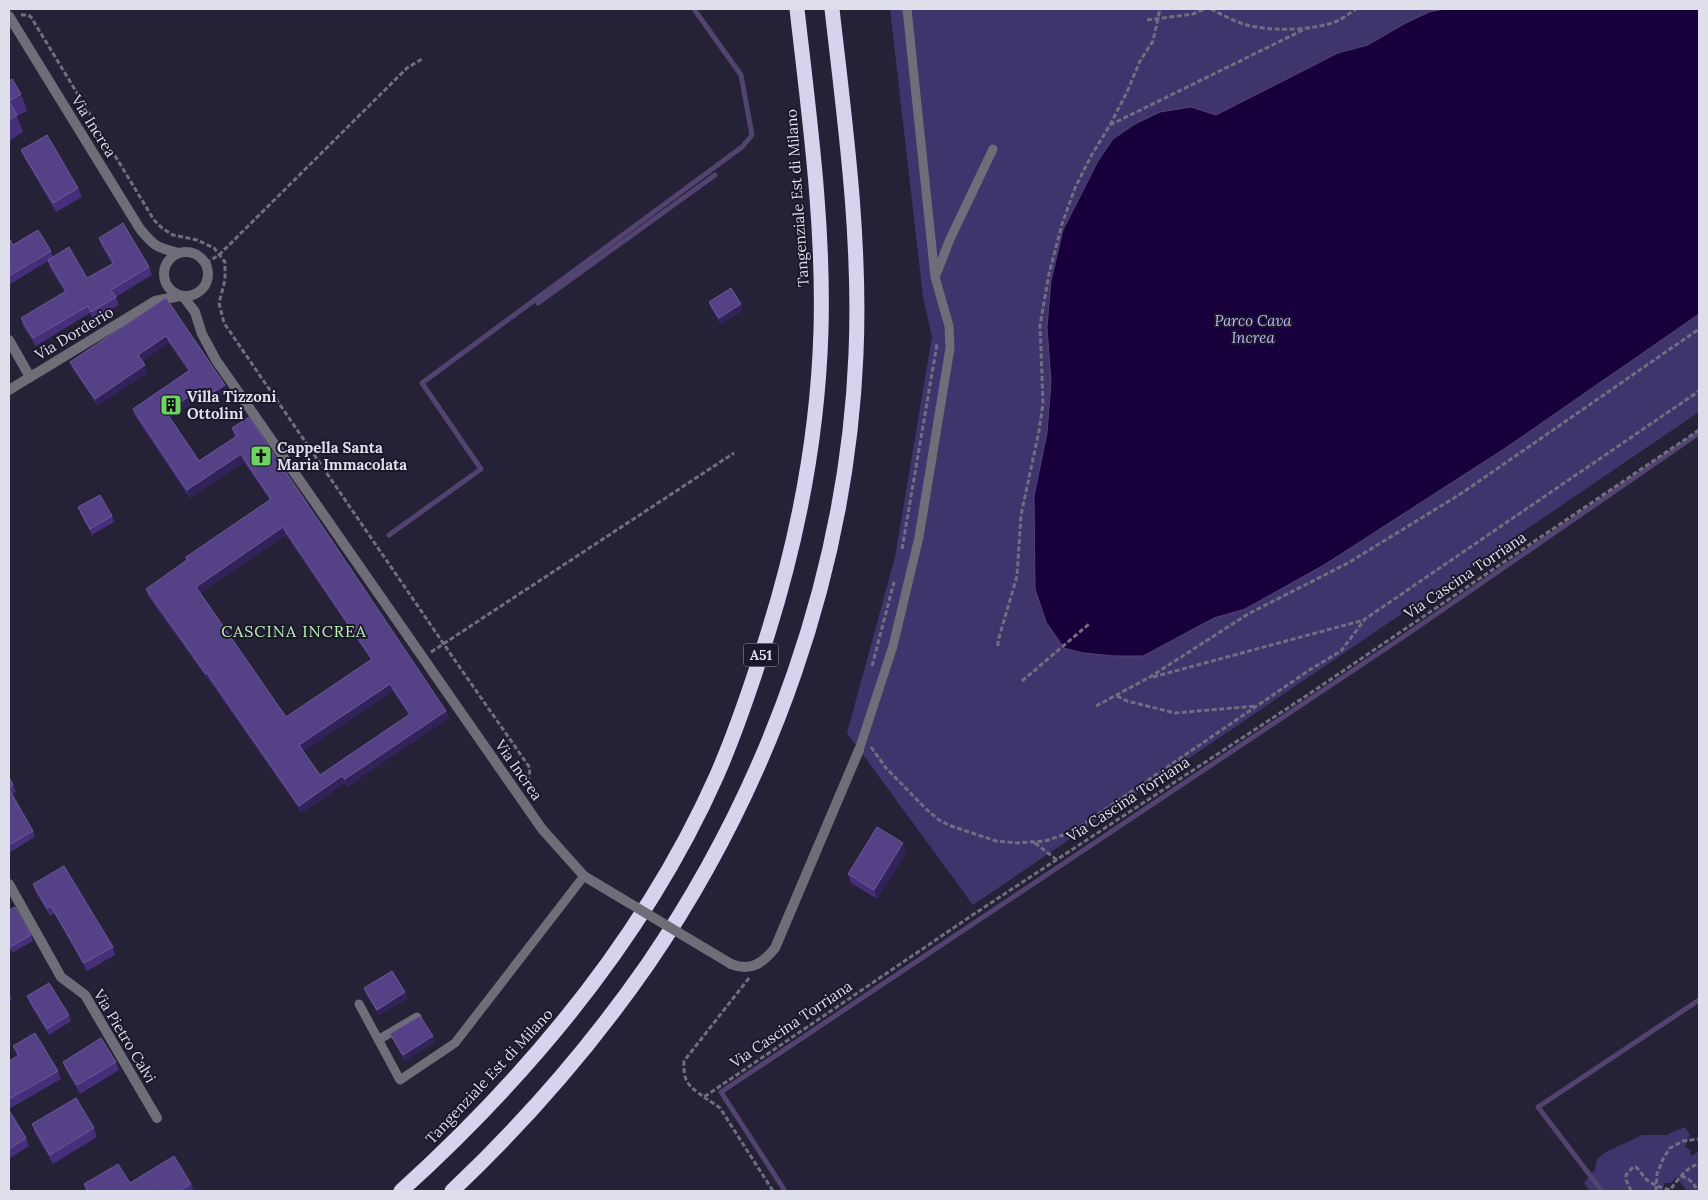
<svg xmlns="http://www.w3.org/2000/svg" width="1708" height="1200" viewBox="0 0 1708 1200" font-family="Lora,serif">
  <rect width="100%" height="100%" fill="#252136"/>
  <path fill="#40346c" d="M 890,9 L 1699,9 L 1699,412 L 973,905 L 847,733 L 895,557 L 932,337 L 923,297 Z
    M 1685,1127 L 1690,1135 L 1685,1147 L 1690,1150 L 1691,1156 L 1699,1151 L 1699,1191 L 1687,1191 L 1676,1177 L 1671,1183 L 1665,1183 L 1661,1191 L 1590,1191 L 1584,1183 L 1595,1169 L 1597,1159 L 1606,1152 L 1642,1135 L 1667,1135 L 1672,1132 Z"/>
  <path fill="#17003b" stroke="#534370" d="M 1444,9 L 1699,9 L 1699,314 L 1507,447 L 1324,565 L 1245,609 L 1214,618 L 1143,656 L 1115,656 L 1083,653 L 1064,648 L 1046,622 L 1035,589 L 1034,496 L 1047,433 L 1051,382 L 1047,327 L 1051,281 L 1063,230 L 1098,161 L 1113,139 L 1135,124 L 1160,112 L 1191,107 L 1216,115 L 1338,53 L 1368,45 L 1404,24 L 1429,12 Z"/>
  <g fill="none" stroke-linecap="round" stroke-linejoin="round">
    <path stroke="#534370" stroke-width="5" d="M 538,303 L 715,175
      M 389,535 L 481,469 L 422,383 L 742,147 L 752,135 L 741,75 L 694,9
      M 785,1191 L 721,1092 L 1403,637 L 1699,433
      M 1602,1191 L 1538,1107 L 1699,1000"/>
    <path stroke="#716e80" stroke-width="3" stroke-dasharray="5 2.5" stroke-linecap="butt" d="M 1211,9 C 1225,16 1240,25 1257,27 C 1279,31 1316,30 1337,21 C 1344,18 1350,13 1356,9
      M 21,15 L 28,15 L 31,17 L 154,220 L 162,228 L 173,235 L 197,240 L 214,248 L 225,262 L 225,280 L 219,303 L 224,323 L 454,659 L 530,768 L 528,785
      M 1147,20 L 1193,14 L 1205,9
      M 1110,125 L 1309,27
      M 206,263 L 219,255 L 407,68 L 422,59
      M 902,549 L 937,344
      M 998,646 L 998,641 L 1017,576 L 1021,515 L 1039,431 L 1043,403 L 1040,325 L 1049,274 L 1062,224 L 1075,188 L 1091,156 L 1110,125 L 1127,92 L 1140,61 L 1153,41 L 1160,9
      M 431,652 L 734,453
      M 872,666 L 894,582
      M 1153,677 L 1364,620
      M 1022,681 L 1089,624
      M 1117,696 L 1127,701 L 1175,713 L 1256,706
      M 1096,706 L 1150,677 L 1248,614 L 1348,563 L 1462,493 L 1699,329
      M 871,747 L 886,768 L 925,808 L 939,820 L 951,826 L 996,841 L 1017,843 L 1045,841 L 1072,832 L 1311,669 L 1341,651 L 1365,619 L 1699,391
      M 1035,843 L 1057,860
      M 749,978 L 684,1061 C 683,1081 688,1086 704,1097 L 974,914 L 1306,696 L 1699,430
      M 704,1097 L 720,1108 L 773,1191
      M 1681,1176 C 1688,1178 1695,1183 1697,1191
      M 1631,1191 L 1626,1180 L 1626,1175 L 1633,1167 L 1636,1167 C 1640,1171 1643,1176 1647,1180 C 1654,1185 1662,1188 1670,1190 C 1678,1180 1686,1167 1699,1164
      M 1656,1191 L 1657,1174 L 1663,1159 L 1670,1148 L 1683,1141 L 1699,1139"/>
    <path stroke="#6e6d78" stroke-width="9" d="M 936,275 L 950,239 L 993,149
      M 859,750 L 893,646 L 919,537 L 950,348 L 949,326 L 935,277 L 907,9
      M 359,1004 L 400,1080 L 455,1043 L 584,876
      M 378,1040 L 417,1017"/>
    <path stroke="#6e6d78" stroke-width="10" d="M 9,16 L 140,229 C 155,247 156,247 178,253
      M164 274a22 22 0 1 1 44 0a22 22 0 1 1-44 0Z
      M 183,296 L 195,312 L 202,334 L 216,360 L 542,829 L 584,876
      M 9,340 L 30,377
      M 9,390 L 155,301 L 180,296
      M 9,884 L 61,977 L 85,995 L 157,1118
      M 731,964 C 751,972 763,963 775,948 L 859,750"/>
    <path stroke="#d6d3ee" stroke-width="15" d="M 401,1191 C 530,1074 646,935 717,775 C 737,729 753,681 768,633 C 799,534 818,434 821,330 C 824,222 809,115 797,9
      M 452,1191 C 525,1122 591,1046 648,964 C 770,785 847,571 856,354 C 861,238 845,123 832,9"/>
    <path stroke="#6e6d78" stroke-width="10" d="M 584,876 L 731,964"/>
  </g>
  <path fill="#452f7a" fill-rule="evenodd" d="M 9,81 L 21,94 L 27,111 L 17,116 L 23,132 L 9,141 Z
    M 21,150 L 78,188 L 82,197 L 56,212 L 25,159 Z
    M 9,238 L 13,245 L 51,251 L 53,257 L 87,278 L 112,264 L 101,245 L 99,238 L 149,267 L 152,275 L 116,297 L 119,305 L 94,320 L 90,313 L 36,346 L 23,326 L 21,318 L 65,292 L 50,268 L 48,261 L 9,285 Z
    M 166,298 L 227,392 L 213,402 L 207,393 L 170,418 L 199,461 L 235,437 L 232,428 L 446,711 L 449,718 L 347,787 L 345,783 L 302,813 L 210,681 L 209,681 L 148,596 L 146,589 L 187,560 L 186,557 L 270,500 L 244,462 L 190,498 L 135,416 L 133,409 L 188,371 L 169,343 L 142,361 L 148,372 L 98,406 L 73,369 L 70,362 ZM 286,535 L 371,660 L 286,717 L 200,593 ZM 393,691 L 409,715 L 320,775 L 303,751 Z
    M 709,302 L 741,304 L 743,310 L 721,324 L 711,308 Z
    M 78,507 L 112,516 L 114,522 L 92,535 L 80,513 Z
    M 9,777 L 13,785 L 16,792 L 12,794 L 33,831 L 35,837 L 9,853 Z
    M 906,852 L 877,899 L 851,883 L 848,874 Z
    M 33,884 L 113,947 L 115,955 L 87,971 L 54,913 L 50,916 L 35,891 Z
    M 9,910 L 31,935 L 33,941 L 12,953 L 9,946 Z
    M 364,988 L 408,998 L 379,1015 L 366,994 Z
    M 9,991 L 12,999 L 9,1001 Z
    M 27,996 L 69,1015 L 71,1021 L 49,1035 L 29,1002 Z
    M 390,1034 L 433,1036 L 435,1042 L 405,1061 L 393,1040 Z
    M 13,1046 L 58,1071 L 61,1079 L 9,1109 L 9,1061 L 17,1056 Z
    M 63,1062 L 116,1062 L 119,1070 L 80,1094 L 66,1070 Z
    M 9,1110 L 26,1138 L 29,1146 L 10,1158 L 9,1156 Z
    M 32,1124 L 94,1128 L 97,1137 L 53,1164 L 35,1133 Z
    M 130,1183 L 191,1184 L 194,1191 L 86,1191 L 84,1184 Z"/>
  <path fill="#312259" d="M 741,304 L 743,310 L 721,324 L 719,318 Z
    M 166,336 L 169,343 L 141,362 L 138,355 Z
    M 145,365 L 148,372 L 98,406 L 95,399 Z
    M 225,385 L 227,392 L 213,402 L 210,394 Z
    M 204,386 L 207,393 L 169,419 L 166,412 Z
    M 241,454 L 244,462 L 190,498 L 187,490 Z
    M 283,527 L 286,535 L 198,594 L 196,587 Z
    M 207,673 L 210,681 L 209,681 L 206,674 Z
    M 390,684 L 393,691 L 302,753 L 299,745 Z
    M 446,711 L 449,718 L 347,787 L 345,779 Z
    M 342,776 L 345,783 L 302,813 L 299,806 Z
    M 903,843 L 906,852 L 877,899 L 874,890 Z
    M 405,992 L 408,998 L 379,1015 L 377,1010 Z
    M 433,1036 L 435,1042 L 405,1061 L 403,1055 Z"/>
  <path fill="#554286" stroke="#6b5a96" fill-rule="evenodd" d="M 12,79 L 21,94 L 9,101 L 17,115 L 9,120 L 9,81 Z
    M 47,135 L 78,188 L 53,203 L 21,150 Z
    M 123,223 L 149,267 L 111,290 L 116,297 L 91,312 L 88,306 L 33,338 L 21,318 L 66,291 L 48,260 L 69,247 L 87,278 L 114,263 L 99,238 Z
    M 38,230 L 51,251 L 9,276 L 9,238 L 13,245 Z
    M 731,288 L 741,304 L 719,318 L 709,302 Z
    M 166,298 L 225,385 L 210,394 L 204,386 L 166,412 L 199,461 L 237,436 L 232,428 L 249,417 L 446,711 L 345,779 L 342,776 L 299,806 L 207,673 L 206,674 L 146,589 L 187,560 L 186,557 L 271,499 L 241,454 L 187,490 L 133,409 L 190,370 L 166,336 L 138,355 L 145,365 L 95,399 L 70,362 ZM 283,527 L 372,659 L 286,717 L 196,587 ZM 390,684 L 410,714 L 320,775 L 299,745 Z
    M 100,495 L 112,516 L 90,529 L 78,507 Z
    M 9,777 L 13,785 L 9,788 Z
    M 9,789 L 33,831 L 9,845 Z
    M 877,827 L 903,843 L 874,890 L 848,874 Z
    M 64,866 L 113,947 L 84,963 L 51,906 L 47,908 L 33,884 Z
    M 15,907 L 31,935 L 10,947 L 9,944 L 9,910 Z
    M 392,971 L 405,992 L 377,1010 L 364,988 Z
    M 49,983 L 69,1015 L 47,1029 L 27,996 Z
    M 420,1016 L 433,1036 L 403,1055 L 390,1034 Z
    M 35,1033 L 58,1071 L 9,1099 L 9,1061 L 19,1055 L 13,1046 Z
    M 101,1038 L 116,1062 L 77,1085 L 63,1062 Z
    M 76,1098 L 94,1128 L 50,1155 L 32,1124 Z
    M 9,1110 L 26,1138 L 9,1149 Z
    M 174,1156 L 191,1184 L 179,1191 L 154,1191 L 153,1190 L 151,1191 L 88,1191 L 84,1184 L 118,1164 L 130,1183 Z"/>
  <defs>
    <g id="building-square" transform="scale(1.125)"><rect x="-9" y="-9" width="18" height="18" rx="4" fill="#6ed361" stroke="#1b182b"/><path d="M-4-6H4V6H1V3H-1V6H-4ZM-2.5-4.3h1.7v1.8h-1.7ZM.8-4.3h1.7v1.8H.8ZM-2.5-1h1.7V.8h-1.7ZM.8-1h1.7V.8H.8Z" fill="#111"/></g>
    <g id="church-square" transform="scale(1.125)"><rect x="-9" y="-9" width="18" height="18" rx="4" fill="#6ed361" stroke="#1b182b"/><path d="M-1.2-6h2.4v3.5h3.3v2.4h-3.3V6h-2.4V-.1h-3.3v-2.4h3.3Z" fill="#111"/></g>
  </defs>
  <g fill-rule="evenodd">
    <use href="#building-square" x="171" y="405"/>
    <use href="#church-square" x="261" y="456"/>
  </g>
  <g text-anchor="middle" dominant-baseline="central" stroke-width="4" stroke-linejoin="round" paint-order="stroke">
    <rect fill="#1b182b" stroke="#a4a3b1" stroke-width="1" x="743.5" y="643.5" width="35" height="23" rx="4"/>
    <g font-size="14" font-weight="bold" fill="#dfdeeb">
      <text x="761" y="655">A51</text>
    </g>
    <g font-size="15" fill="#dfdeeb" stroke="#1b182b">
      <text transform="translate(94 126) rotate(58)">Via Increa</text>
      <text transform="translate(797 198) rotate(-94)">Tangenziale Est di Milano</text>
      <text transform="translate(74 333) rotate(-31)">Via Dorderio</text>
      <text transform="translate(1465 575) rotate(-34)">Via Cascina Torriana</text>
      <text transform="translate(519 770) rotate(55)">Via Increa</text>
      <text transform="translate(1128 799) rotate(-33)">Via Cascina Torriana</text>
      <text transform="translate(791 1024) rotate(-34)">Via Cascina Torriana</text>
      <text transform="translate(125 1036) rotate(59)">Via Pietro Calvi</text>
      <text transform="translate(489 1076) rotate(-47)">Tangenziale Est di Milano</text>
    </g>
    <g font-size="15" font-style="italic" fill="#bfb4f7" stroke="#1b182b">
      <text x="1253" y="320">Parco Cava<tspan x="1253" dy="17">Increa</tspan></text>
    </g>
    <g font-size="15" font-weight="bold" fill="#dfdeeb" stroke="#1b182b" text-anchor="start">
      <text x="187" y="396">Villa Tizzoni<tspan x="187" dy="17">Ottolini</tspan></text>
      <text x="277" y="447">Cappella Santa<tspan x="277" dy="17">Maria Immacolata</tspan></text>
    </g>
    <g font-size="16" letter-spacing="1" fill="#bbf1b3" stroke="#1b182b">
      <text x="294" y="631">CASCINA INCREA</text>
    </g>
  </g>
  <rect width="1708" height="1200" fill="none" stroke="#dfdeeb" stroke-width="20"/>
</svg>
